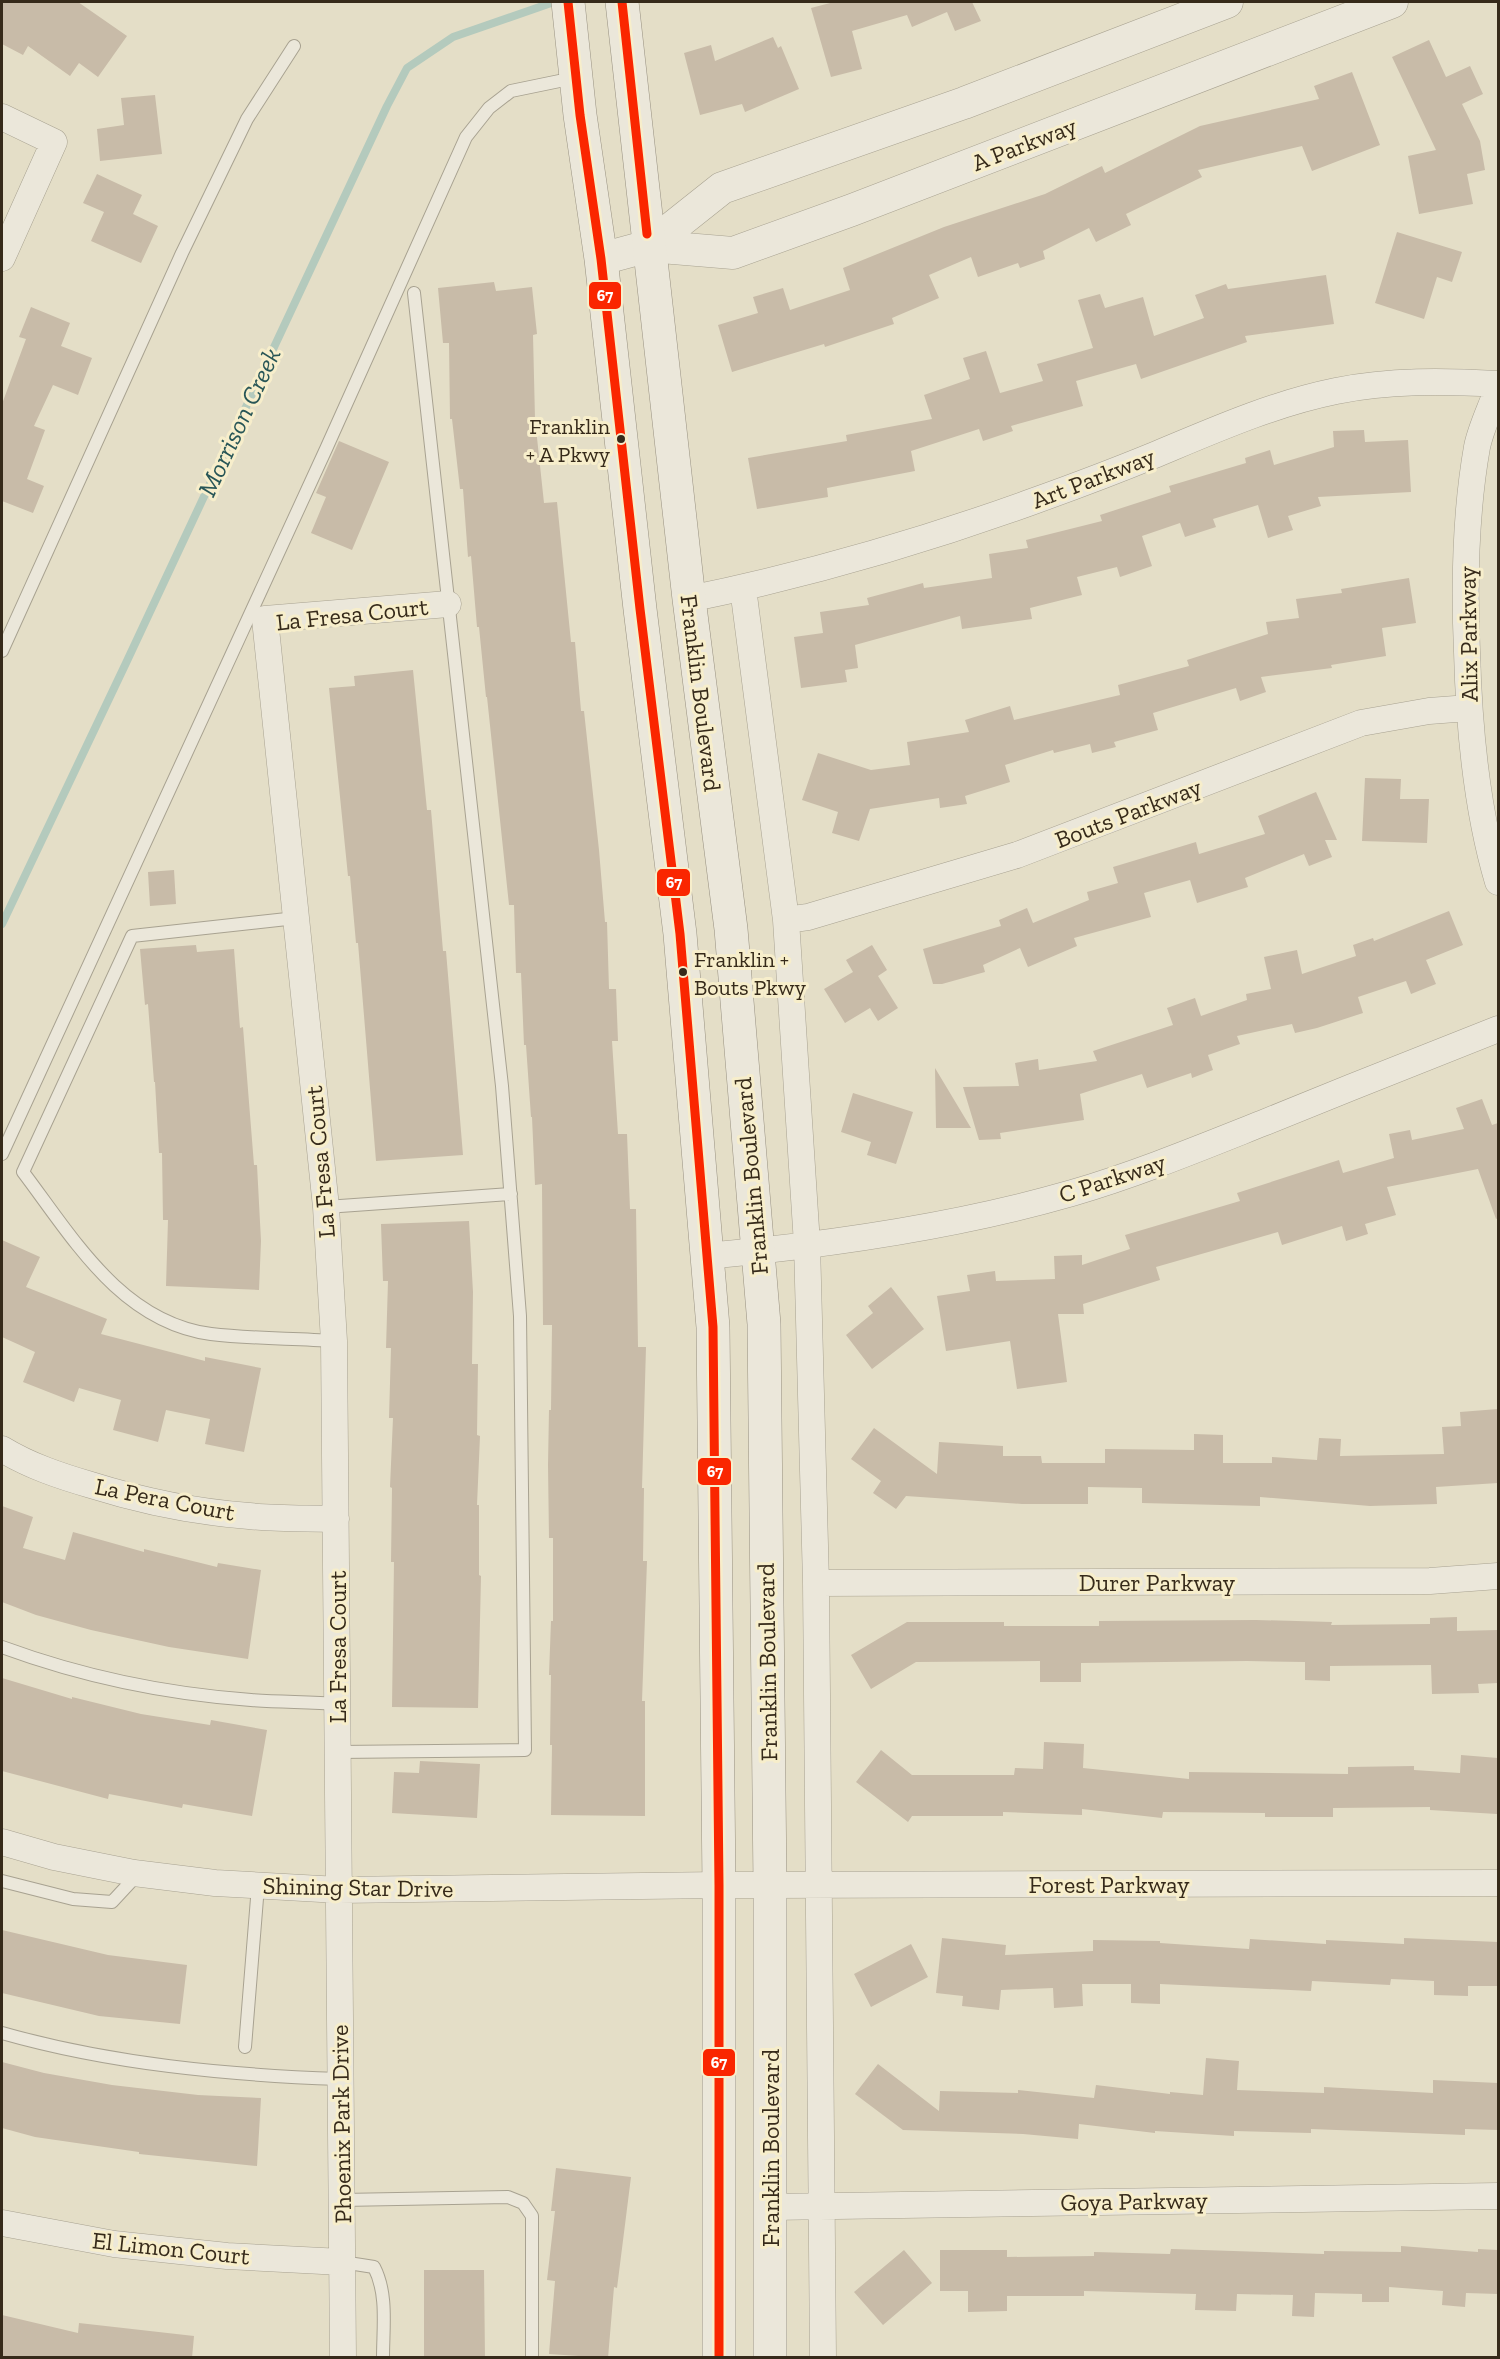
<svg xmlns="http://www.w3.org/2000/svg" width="1500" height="2359" viewBox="0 0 1500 2359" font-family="'Zilla Slab',serif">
  <rect width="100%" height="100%" fill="#e4dec7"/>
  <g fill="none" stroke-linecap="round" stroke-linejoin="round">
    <path stroke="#b4cabd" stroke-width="8" d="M 2,924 L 126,663 L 387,106 L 407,68 L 453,37 L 554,2"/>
  </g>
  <path fill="#c8bba8" d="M 2,2 L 78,2 L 127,36 L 98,77 L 79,63 L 70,76 L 28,46 L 23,55 L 2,44 Z
    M 834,2 L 972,2 L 981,21 L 955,31 L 947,12 L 912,27 L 907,15 L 852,31 L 862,69 L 831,77 L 811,8 Z
    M 773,37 L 778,48 L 781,46 L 799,89 L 745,112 L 742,104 L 700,115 L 684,53 L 711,45 L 715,61 Z
    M 1429,40 L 1446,77 L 1470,66 L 1483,94 L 1462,104 L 1480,141 L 1485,170 L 1467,174 L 1473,204 L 1419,214 L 1408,156 L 1436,150 L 1392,57 Z
    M 1352,72 L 1380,145 L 1312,171 L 1302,146 L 1198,170 L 1202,177 L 1126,214 L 1131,225 L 1096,242 L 1089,228 L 1043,251 L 1045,259 L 1020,268 L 1018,263 L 978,277 L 971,257 L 929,275 L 939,298 L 892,318 L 894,324 L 825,347 L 824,344 L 732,372 L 718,325 L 758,313 L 753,297 L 783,288 L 790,310 L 850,290 L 843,268 L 944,227 L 1045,194 L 1102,166 L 1105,173 L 1200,126 L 1319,99 L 1314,86 Z
    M 155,95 L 162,154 L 100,161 L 97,129 L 124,125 L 121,98 Z
    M 97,174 L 142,195 L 133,214 L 158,226 L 141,263 L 91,241 L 104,212 L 83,203 Z
    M 1397,232 L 1462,252 L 1452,282 L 1437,277 L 1424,319 L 1375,303 Z
    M 1326,275 L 1334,324 L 1245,336 L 1247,342 L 1141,379 L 1136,364 L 1076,381 L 1083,406 L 1011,426 L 1013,431 L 983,441 L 979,429 L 911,451 L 915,471 L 827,488 L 828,497 L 757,509 L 748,458 L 847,441 L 846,435 L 932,419 L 924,395 L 970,379 L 963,358 L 986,351 L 1000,393 L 1043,381 L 1037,364 L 1093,348 L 1078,300 L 1100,294 L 1105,308 L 1143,297 L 1154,336 L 1204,318 L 1195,295 L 1226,284 L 1228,289 Z
    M 494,282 L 496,291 L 532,287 L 537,334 L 533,335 L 535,419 L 544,503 L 557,502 L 571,642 L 575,642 L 581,711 L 584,711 L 599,850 L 605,922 L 607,922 L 609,989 L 616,989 L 618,1041 L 612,1041 L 618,1134 L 627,1134 L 630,1209 L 636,1209 L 638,1347 L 646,1347 L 642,1488 L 644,1488 L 643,1561 L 647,1561 L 642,1701 L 645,1701 L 645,1816 L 551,1815 L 552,1745 L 550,1745 L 551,1675 L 549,1675 L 551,1621 L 553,1621 L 553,1538 L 549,1538 L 548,1465 L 549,1410 L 551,1410 L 552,1325 L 543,1325 L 542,1184 L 535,1185 L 532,1117 L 531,1117 L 526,1045 L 524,1045 L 521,973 L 516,973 L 514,905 L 509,905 L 487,697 L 486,697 L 479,627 L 477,627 L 471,556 L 468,557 L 463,489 L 460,489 L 452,419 L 450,419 L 449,343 L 443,343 L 438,288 Z
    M 31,307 L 70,323 L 61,346 L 92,358 L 78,395 L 53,385 L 34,426 L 45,430 L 27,479 L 44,486 L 33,513 L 2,501 L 2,404 L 26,339 L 19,337 Z
    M 1364,430 L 1365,442 L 1408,440 L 1411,492 L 1318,497 L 1321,506 L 1288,516 L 1293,530 L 1268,538 L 1258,505 L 1213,519 L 1216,527 L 1185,537 L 1180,523 L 1142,536 L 1152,566 L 1120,577 L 1117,567 L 1077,577 L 1082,595 L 1030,608 L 1032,619 L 962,629 L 960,616 L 855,645 L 858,668 L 845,670 L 847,682 L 801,688 L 794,637 L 823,633 L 820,612 L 869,605 L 867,598 L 923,583 L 924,588 L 992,578 L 989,554 L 1028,548 L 1026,540 L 1102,521 L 1100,515 L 1171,492 L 1169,486 L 1246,463 L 1245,458 L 1270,450 L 1274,465 L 1334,447 L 1333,431 Z
    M 339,441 L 389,462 L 352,550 L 311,533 L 326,497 L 316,493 Z
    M 1409,578 L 1416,623 L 1382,628 L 1386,656 L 1331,665 L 1332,668 L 1261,677 L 1266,692 L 1240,701 L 1236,688 L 1153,713 L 1158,730 L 1114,742 L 1116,747 L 1092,753 L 1090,744 L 1054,753 L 1053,750 L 1005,765 L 1010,782 L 965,796 L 967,804 L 940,808 L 939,798 L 870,809 L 859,841 L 832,833 L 838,812 L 802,800 L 818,753 L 871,770 L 910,765 L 907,742 L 969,732 L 965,720 L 1010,706 L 1014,720 L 1120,695 L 1118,685 L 1189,666 L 1187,660 L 1268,634 L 1266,622 L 1299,618 L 1296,599 L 1342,593 L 1341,589 Z
    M 413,670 L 427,810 L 431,810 L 443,951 L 446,951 L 463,1155 L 376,1161 L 358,943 L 356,943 L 350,876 L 348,876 L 329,688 L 355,686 L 354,676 Z
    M 1365,778 L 1401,779 L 1400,799 L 1429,799 L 1427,843 L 1362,841 Z
    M 1316,792 L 1337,840 L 1325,840 L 1332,857 L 1309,866 L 1304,854 L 1245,878 L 1248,887 L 1197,903 L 1190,880 L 1151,891 L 1144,893 L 1151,917 L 1074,938 L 1077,946 L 1028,967 L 1020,948 L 983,965 L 985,972 L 942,984 L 933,984 L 923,949 L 1001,926 L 999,920 L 1027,908 L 1033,923 L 1089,900 L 1087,892 L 1118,883 L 1113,867 L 1196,842 L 1199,854 L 1265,834 L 1258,816 Z
    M 174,870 L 176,904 L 150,906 L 148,872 Z
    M 1449,911 L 1463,945 L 1426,960 L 1436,984 L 1411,994 L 1406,981 L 1358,997 L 1363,1013 L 1317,1028 L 1295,1033 L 1292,1024 L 1237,1036 L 1240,1044 L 1208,1055 L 1213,1070 L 1192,1078 L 1191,1073 L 1147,1088 L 1142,1074 L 1080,1094 L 1084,1120 L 1000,1133 L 1001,1139 L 979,1140 L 963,1087 L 1019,1086 L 1015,1063 L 1038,1059 L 1039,1070 L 1097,1061 L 1093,1051 L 1173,1025 L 1167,1008 L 1195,998 L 1201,1016 L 1247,1000 L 1246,994 L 1271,989 L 1264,957 L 1297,950 L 1302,974 L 1356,956 L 1353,945 L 1373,938 L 1374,941 Z
    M 196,945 L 197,952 L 234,949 L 240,1028 L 243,1027 L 254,1165 L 257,1165 L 261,1241 L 259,1290 L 166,1286 L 168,1220 L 163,1220 L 162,1153 L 159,1153 L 155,1082 L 154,1082 L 148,1004 L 145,1005 L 140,949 Z
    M 872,945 L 887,970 L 878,976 L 898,1008 L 878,1021 L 870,1008 L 845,1023 L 824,989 L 853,972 L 846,960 Z
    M 935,1068 L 971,1128 L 936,1128 Z
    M 853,1093 L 913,1112 L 896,1164 L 867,1155 L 871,1142 L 841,1132 Z
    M 1482,1099 L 1492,1125 L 1498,1123 L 1498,1218 L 1496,1219 L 1478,1169 L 1387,1187 L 1396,1215 L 1365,1224 L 1368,1234 L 1346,1241 L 1342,1226 L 1282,1245 L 1278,1232 L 1156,1267 L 1160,1280 L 1083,1304 L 1084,1314 L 1058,1314 L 1067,1382 L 1017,1389 L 1010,1341 L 946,1351 L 937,1296 L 970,1291 L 967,1275 L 995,1271 L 996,1281 L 1055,1279 L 1054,1256 L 1082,1255 L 1082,1265 L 1130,1249 L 1125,1235 L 1240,1201 L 1237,1193 L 1339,1160 L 1343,1173 L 1394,1158 L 1389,1134 L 1410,1130 L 1412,1140 L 1464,1129 L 1456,1108 Z
    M 469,1221 L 473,1292 L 472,1364 L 478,1364 L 477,1435 L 480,1436 L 477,1505 L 479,1505 L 479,1575 L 481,1576 L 478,1708 L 392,1707 L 394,1562 L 391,1562 L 392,1488 L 390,1487 L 393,1418 L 389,1418 L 391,1348 L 386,1348 L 388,1281 L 383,1281 L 381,1224 Z
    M 2,1240 L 40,1257 L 26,1287 L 107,1319 L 101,1334 L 205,1361 L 205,1357 L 261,1368 L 244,1452 L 205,1444 L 210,1419 L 166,1410 L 158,1442 L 113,1430 L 121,1400 L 79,1388 L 74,1402 L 23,1382 L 35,1352 L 2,1337 Z
    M 891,1287 L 924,1329 L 872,1369 L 846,1335 L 873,1313 L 868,1306 Z
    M 1498,1409 L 1498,1483 L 1436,1487 L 1437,1504 L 1370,1506 L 1260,1497 L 1260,1506 L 1142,1503 L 1142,1488 L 1088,1487 L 1088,1504 L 1022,1504 L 906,1496 L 896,1509 L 873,1493 L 881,1481 L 851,1459 L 874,1428 L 937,1474 L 939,1442 L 1003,1446 L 1003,1456 L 1041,1456 L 1042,1463 L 1105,1463 L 1105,1449 L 1194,1450 L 1194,1434 L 1223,1435 L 1223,1463 L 1272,1463 L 1272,1457 L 1317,1460 L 1319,1438 L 1341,1439 L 1340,1456 L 1444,1454 L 1442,1427 L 1461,1426 L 1460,1412 Z
    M 2,1506 L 33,1517 L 23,1548 L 65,1560 L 73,1532 L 144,1552 L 144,1549 L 217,1567 L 218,1563 L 261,1570 L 248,1659 L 169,1647 L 91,1630 L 36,1615 L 2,1602 Z
    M 1457,1617 L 1457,1631 L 1498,1630 L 1498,1683 L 1478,1684 L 1479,1693 L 1432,1694 L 1431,1665 L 1330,1666 L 1330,1681 L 1305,1680 L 1305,1662 L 1247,1661 L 1081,1663 L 1081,1682 L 1040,1682 L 1040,1661 L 916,1662 L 871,1689 L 851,1655 L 907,1622 L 1004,1622 L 1004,1626 L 1099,1626 L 1099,1621 L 1256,1620 L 1332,1622 L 1331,1625 L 1430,1624 L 1430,1618 Z
    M 2,1678 L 72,1699 L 72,1697 L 141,1714 L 210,1725 L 211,1720 L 267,1730 L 252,1816 L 183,1804 L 182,1808 L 109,1794 L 108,1799 L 2,1771 Z
    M 1044,1742 L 1084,1744 L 1083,1768 L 1189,1779 L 1189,1772 L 1348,1774 L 1348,1767 L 1414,1766 L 1414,1770 L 1460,1773 L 1461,1755 L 1498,1758 L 1497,1814 L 1430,1810 L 1430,1807 L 1333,1808 L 1333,1817 L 1265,1817 L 1265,1813 L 1163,1812 L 1162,1818 L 1082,1809 L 1082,1815 L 1003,1812 L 1003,1816 L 912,1816 L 908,1822 L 856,1782 L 881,1750 L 912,1775 L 1014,1775 L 1015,1768 L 1043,1769 Z
    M 420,1761 L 480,1764 L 477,1818 L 392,1813 L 394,1772 L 419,1773 Z
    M 2,1930 L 108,1955 L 187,1965 L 180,2024 L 99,2016 L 2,1993 Z
    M 942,1938 L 1006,1945 L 1005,1955 L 1093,1951 L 1093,1940 L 1160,1941 L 1160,1943 L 1249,1949 L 1250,1939 L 1326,1944 L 1326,1940 L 1404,1944 L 1404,1938 L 1498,1942 L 1498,1986 L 1468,1986 L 1468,1996 L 1434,1995 L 1434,1981 L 1391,1979 L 1390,1985 L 1312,1981 L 1311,1991 L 1160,1984 L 1160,2004 L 1131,2003 L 1131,1984 L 1082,1984 L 1083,2006 L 1054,2008 L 1053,1988 L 1001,1990 L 999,2010 L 962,2006 L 963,1996 L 936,1993 Z
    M 911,1944 L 928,1977 L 871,2007 L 854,1974 Z
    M 1206,2058 L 1239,2061 L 1237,2090 L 1324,2093 L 1324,2087 L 1433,2093 L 1433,2080 L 1498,2083 L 1498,2130 L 1465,2129 L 1465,2135 L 1311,2129 L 1311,2133 L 1234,2131 L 1234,2136 L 1155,2131 L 1155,2133 L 1079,2124 L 1078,2139 L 1023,2134 L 903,2130 L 855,2094 L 878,2064 L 939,2111 L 940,2091 L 1018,2093 L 1018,2090 L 1094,2098 L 1096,2085 L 1170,2094 L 1170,2092 L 1203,2095 Z
    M 2,2062 L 44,2073 L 112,2085 L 198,2095 L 261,2098 L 257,2166 L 139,2154 L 139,2152 L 35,2137 L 2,2128 Z
    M 556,2168 L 631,2177 L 617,2288 L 614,2287 L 608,2358 L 549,2354 L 555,2281 L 547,2280 L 555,2211 L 551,2211 Z
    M 1401,2246 L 1478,2252 L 1478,2249 L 1498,2250 L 1498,2294 L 1466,2293 L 1465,2307 L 1442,2305 L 1443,2291 L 1389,2287 L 1389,2302 L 1362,2302 L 1362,2294 L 1315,2293 L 1314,2317 L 1292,2316 L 1293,2295 L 1237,2294 L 1236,2311 L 1195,2310 L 1196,2294 L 1084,2291 L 1084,2296 L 1007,2296 L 1007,2311 L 968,2312 L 968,2291 L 940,2291 L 940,2250 L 1007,2250 L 1007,2257 L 1094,2256 L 1094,2252 L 1170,2254 L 1171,2249 L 1324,2254 L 1324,2251 L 1401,2252 Z
    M 904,2250 L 932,2283 L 883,2325 L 854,2292 Z
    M 424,2270 L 484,2270 L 485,2358 L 424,2358 Z
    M 2,2315 L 78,2333 L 79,2323 L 194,2336 L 192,2358 L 2,2358 Z"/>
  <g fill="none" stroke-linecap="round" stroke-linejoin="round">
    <g stroke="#a8a291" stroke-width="14">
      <path id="service" d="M 2,651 L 182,253 L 247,119 L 294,46
        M 296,918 L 132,936 L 23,1172 C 73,1238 121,1322 211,1334 C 252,1339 294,1338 334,1341
        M 2,1154 L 326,449 L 466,137 L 489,108 L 511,91 L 574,78
        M 326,1207 L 511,1194
        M 2,1647 C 81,1676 167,1694 251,1700 C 280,1702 309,1702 338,1704
        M 338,1752 L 525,1750 L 520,1316 L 502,1086 L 414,293
        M 2,1881 L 73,1899 L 112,1902 L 138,1874
        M 2,2033 C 111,2064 227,2075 340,2079
        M 245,2047 L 258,1886
        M 342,2200 L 508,2197 L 523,2203 L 532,2216 L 532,2358
        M 342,2262 L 374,2267 C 388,2294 383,2327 383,2358"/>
    </g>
    <g stroke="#a8a291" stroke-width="27">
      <path id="minor" d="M 2,117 L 54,142 L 2,258
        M 1498,387 C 1492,406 1481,427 1477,447 C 1465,515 1464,584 1467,652 C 1469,729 1476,808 1498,882
        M 743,588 L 786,920 L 807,1244 L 816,1583 L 823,2358
        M 689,599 C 806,575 921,542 1034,501 C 1073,487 1113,472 1152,456 C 1212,431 1272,404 1336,391 C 1389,380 1445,381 1498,384
        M 786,920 L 808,917 L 1017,855 L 1361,723 L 1429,711 L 1469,708
        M 706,1256 C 827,1245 954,1227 1072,1193 C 1137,1174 1200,1148 1263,1123 C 1341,1091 1420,1060 1498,1029
        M 2,1449 C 30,1466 60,1476 91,1485 C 142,1501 195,1512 249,1516 C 278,1519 307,1518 336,1519
        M 816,1583 L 1430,1581 L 1498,1576
        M 2,1842 L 54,1857 L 134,1873 L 215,1883 L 339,1890 L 719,1885 L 1498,1883
        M 770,2207 L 1498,2196
        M 2,2223 L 114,2244 L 227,2256 L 342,2262
        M 343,2358 L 334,1341 L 326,1207 L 265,619 L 448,604"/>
    </g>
    <g stroke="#a8a291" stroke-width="33">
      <path id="tertiary" d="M 649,246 L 722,188 L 964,103 L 1227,2
        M 601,259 L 649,246 L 733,253 L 852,210 L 1392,2"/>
    </g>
    <g stroke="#989181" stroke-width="34">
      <path id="secondary" d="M 568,2 L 580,115 L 601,259 L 640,609 L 680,934 L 713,1327 L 719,1885 L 719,2358
        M 622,2 L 689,599 L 731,929 L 764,1324 L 770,1885 L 770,2358"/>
    </g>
    <use href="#service" stroke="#ebe7da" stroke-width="12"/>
    <use href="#minor" stroke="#ebe7da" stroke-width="26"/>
    <use href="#tertiary" stroke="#ebe7da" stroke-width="32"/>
    <use href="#secondary" stroke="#ebe7da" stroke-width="33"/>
    <g stroke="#f7eecb" stroke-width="14">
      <path id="bus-1" d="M 568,2 L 580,115 L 601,259 L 640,609 L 680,934 L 713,1327 L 719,1885 L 719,2358
        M 622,2 L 647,234"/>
    </g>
    <use href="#bus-1" stroke="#fa2600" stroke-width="9"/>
  </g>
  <g fill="#362a1a" stroke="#f7eecb" stroke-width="2">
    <circle cx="621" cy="439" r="5"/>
    <circle cx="683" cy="972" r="5"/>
  </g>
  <g text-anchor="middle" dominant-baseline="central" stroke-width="6" stroke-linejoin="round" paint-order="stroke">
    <g font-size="22" fill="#362a1a" stroke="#f7eecb" text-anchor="end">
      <text x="610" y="426">Franklin<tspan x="610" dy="28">+ A Pkwy</tspan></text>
      <text x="694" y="959" text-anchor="start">Franklin +<tspan x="694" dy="28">Bouts Pkwy</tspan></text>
    </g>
    <g font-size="24" fill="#362a1a" stroke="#f7eecb">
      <text transform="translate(1024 144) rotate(-21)">A Parkway</text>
      <text transform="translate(1093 478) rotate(-21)">Art Parkway</text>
      <text transform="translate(352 614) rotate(-6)">La Fresa Court</text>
      <text transform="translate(1468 634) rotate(-91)">Alix Parkway</text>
      <text transform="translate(701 693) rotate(83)">Franklin Boulevard</text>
      <text transform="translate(1128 813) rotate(-21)">Bouts Parkway</text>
      <text transform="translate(320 1162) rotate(-95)">La Fresa Court</text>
      <text transform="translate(751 1176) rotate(-95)">Franklin Boulevard</text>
      <text transform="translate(1112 1178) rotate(-18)">C Parkway</text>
      <text transform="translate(165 1499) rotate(11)">La Pera Court</text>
      <text x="1157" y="1582">Durer Parkway</text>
      <text transform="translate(337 1647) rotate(-90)">La Fresa Court</text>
      <text transform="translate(767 1662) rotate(-91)">Franklin Boulevard</text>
      <text x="1109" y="1884">Forest Parkway</text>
      <text transform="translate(358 1887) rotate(1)">Shining Star Drive</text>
      <text transform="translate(341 2124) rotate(-91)">Phoenix Park Drive</text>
      <text transform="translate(770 2148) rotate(-90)">Franklin Boulevard</text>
      <text transform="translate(1134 2201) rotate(-1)">Goya Parkway</text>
      <text transform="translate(171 2248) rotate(6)">El Limon Court</text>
    </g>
    <g font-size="26" font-style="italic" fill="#285657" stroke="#f7eecb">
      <text transform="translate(239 422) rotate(-65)">Morrison Creek</text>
    </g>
  </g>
  <g stroke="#f7eecb" stroke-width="2">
    <rect x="588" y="281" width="34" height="29" rx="6" fill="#fa2600"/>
    <rect x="656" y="868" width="35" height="29" rx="6" fill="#fa2600"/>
    <rect x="697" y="1457" width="35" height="29" rx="6" fill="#fa2600"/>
    <rect x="702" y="2048" width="34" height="29" rx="6" fill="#fa2600"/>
  </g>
  <g font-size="16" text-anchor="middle" font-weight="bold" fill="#fff">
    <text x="605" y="301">67</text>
    <text x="674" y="888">67</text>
    <text x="715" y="1477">67</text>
    <text x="719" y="2068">67</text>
  </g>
  <rect width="1500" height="2359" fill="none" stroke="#362a1a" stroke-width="6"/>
</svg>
